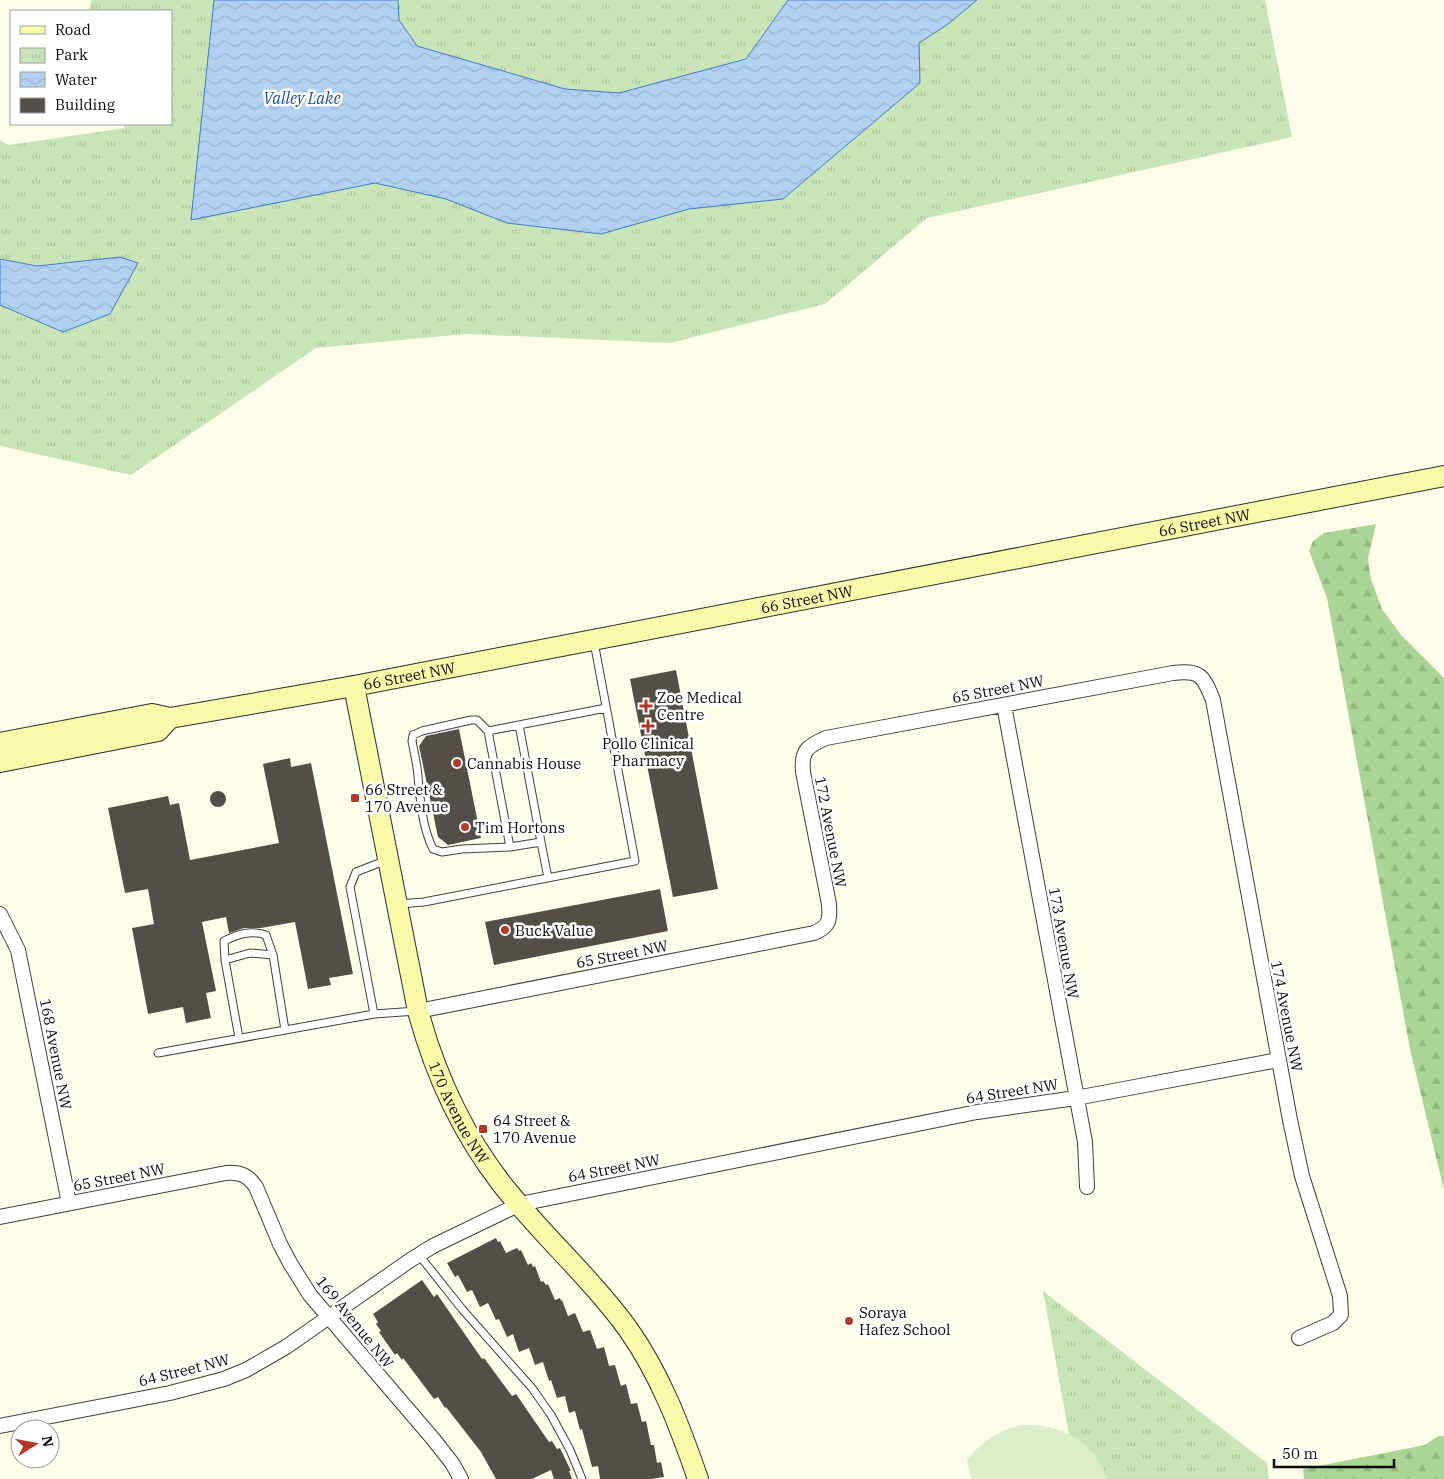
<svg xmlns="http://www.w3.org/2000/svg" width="1444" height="1479" viewBox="0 0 1444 1479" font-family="'IBM Plex Serif',serif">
  <defs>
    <pattern id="forest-firs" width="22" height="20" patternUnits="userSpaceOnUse" patternTransform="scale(1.25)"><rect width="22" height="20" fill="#abd597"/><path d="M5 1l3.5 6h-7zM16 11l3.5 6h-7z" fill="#92b681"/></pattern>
    <pattern id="park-tufts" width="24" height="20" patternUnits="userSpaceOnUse" patternTransform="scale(1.25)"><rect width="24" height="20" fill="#c9e5b7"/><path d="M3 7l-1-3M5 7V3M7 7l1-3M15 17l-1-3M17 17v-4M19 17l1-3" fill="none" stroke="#abc39c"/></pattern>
    <pattern id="water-waves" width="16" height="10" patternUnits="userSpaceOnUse" patternTransform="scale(1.25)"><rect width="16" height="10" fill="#b2d1f2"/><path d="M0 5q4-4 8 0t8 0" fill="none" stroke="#98b2ce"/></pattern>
  </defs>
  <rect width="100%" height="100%" fill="#fefdea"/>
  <path fill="url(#forest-firs)" d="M 1376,524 L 1368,559 L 1371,579 L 1382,609 L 1401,635 L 1444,678 L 1444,1190 L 1410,1049 L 1327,598 L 1309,551 L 1313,541 L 1324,533 Z
    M 1438,1436 L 1444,1436 L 1444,1479 L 1304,1479 L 1303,1469 L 1425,1445 Z"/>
  <path fill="url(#park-tufts)" d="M 91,0 L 1265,0 L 1292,137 L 927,218 L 825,304 L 670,343 L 466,334 L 316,348 L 131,475 L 0,446 L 0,141 L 9,145 L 125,128 L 123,124 L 171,124 L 171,11 L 89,11 Z
    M 1043,1291 L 1267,1463 L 1269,1479 L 1077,1479 Z"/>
  <path fill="#dbedc8" d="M 1021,1425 C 1059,1423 1095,1441 1107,1479 L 971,1479 L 967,1460 C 982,1441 998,1431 1021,1425 Z"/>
  <path fill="url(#water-waves)" stroke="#3e7cc5" d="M 214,0 L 398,0 L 399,20 L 417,46 L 565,89 L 619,93 L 746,59 L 788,0 L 977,0 L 948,24 L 919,43 L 920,83 L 783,199 L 689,209 L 601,234 L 507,223 L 446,199 L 375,183 L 191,220 Z
    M 120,257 L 138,263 L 110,314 L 63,332 L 0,305 L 0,259 L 37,266 Z"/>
  <path fill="#534e48" d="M 676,670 L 718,889 L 673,897 L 630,679 Z
    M 459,729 L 481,838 L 448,845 L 438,837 L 419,746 L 426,736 Z
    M 290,758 L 291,767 L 311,763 L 353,974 L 329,978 L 331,985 L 308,989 L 295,922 L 261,928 L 244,928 L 229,933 L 226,917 L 202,922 L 216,991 L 206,993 L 211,1018 L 186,1023 L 183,1007 L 148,1014 L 132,928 L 154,924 L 148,889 L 125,893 L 108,808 L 168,796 L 170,805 L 179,803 L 190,860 L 279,843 L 263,764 Z
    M210 799a8 8 0 1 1 16 0a8 8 0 1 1-16 0Z
    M 660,889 L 668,931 L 494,965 L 485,922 Z
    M 496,1238 L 498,1242 L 500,1241 L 506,1253 L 517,1248 L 519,1251 L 521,1250 L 528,1265 L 531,1263 L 533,1267 L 535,1266 L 541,1282 L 543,1281 L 546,1285 L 548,1284 L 555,1300 L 560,1298 L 561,1301 L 562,1300 L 568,1316 L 575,1313 L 583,1332 L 590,1330 L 597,1349 L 604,1347 L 609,1366 L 615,1365 L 621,1386 L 626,1384 L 631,1404 L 637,1403 L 642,1422 L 646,1421 L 651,1445 L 654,1445 L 657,1463 L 661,1462 L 664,1477 L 651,1479 L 600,1479 L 598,1466 L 592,1467 L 582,1429 L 580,1430 L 575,1411 L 569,1413 L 565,1396 L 557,1398 L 551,1380 L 549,1381 L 543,1362 L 535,1365 L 529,1348 L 519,1352 L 513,1334 L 507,1337 L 499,1319 L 496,1320 L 488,1303 L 480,1307 L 472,1290 L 467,1292 L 458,1275 L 455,1277 L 447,1263 Z
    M 422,1280 L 434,1297 L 437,1294 L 482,1359 L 484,1358 L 512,1396 L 516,1394 L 549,1442 L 552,1441 L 557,1449 L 560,1448 L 571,1471 L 569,1471 L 572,1479 L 554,1479 L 551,1470 L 532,1479 L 496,1479 L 481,1452 L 446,1407 L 445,1408 L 438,1397 L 434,1399 L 403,1358 L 402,1360 L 397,1353 L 395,1355 L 379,1332 L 381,1331 L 376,1324 L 378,1322 L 373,1314 Z"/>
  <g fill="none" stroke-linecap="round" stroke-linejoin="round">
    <g stroke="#3e3e3e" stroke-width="9">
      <path id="lane" d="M 519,725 L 541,842
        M 488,731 L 477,720 L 471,720 L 422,731 L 413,735 L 412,741 C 414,752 417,764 418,776 C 420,799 422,827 433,849 L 442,852 L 462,849 L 510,847
        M 387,860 L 356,872 L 350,887 L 374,1014 L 417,1011
        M 548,878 L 541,842 L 510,847 L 488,731 L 606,708
        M 398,904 L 424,902 L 635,861 L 594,642
        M 225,960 L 224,941 C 238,934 251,930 266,935 L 273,955
        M 239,1038 L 225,960 L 250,953 L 273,955 L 285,1030
        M 158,1053 L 374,1014
        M 419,1255 L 462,1309 L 532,1388 L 551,1415 L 570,1450 L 582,1479"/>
    </g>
    <g stroke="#3e3e3e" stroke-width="16">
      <path id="street" d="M 1004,705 L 1085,1142 L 1087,1187
        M 0,914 L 18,950 L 69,1203
        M 418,1011 L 814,933 C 830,926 830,920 829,904 L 803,772 C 801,751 807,746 826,738 L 1173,673 C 1200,670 1203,675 1213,700 L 1290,1120 L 1302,1176 L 1340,1296 L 1341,1315 L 1333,1323 L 1299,1338
        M 0,1217 L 226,1173 C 240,1172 248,1175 256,1187 L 280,1244 L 290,1263 L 310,1295 L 434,1440 L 452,1463 L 461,1479
        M 0,1426 L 170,1393 L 224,1379 L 246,1370 L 286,1347 L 409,1261 L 433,1246 L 520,1204 L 977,1112 L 1076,1098 L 1278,1060"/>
    </g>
    <g stroke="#2d2d2d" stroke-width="22">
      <g id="secondary">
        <path id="s1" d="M 354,686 L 418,1011 C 435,1074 461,1131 501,1183 C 540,1233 591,1278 628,1329 C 660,1374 680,1427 698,1479"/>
        <path id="s2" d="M 0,743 L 152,714 L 170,718 L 354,686 L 1444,476"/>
        <path d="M 0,762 L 158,731 L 170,718"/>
      </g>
    </g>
    <use href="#lane" stroke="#fff" stroke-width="7"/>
    <use href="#street" stroke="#fff" stroke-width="14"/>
    <use href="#secondary" stroke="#f8faa9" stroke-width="20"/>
  </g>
  <g fill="#b2382c" stroke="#fff" stroke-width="2">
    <path d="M643.5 698.5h5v5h5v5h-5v5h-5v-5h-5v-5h5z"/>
    <path d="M645.5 718.5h5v5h5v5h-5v5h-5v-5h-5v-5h5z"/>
    <circle cx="457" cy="763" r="5"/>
    <rect x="350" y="793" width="10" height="10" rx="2.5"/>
    <circle cx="465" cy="827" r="5"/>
    <circle cx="505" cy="930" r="5"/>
    <rect x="478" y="1124" width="10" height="10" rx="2.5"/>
    <circle cx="849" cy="1321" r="5"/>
  </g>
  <g text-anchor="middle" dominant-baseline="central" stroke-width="5" stroke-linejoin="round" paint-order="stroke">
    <g font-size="15" fill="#0b0b0b" stroke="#fff">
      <text stroke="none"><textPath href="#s2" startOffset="1226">66 Street NW</textPath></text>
      <text stroke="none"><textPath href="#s2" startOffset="821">66 Street NW</textPath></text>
      <text stroke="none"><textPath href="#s2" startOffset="416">66 Street NW</textPath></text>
      <text transform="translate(998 689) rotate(-11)">65 Street NW</text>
      <text transform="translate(831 832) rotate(79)">172 Avenue NW</text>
      <text transform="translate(1064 943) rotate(80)">173 Avenue NW</text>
      <text transform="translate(622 954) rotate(-11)">65 Street NW</text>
      <text transform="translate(1287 1016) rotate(79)">174 Avenue NW</text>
      <text transform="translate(56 1054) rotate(79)">168 Avenue NW</text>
      <text transform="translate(1012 1091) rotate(-9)">64 Street NW</text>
      <text stroke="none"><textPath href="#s1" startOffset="441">170 Avenue NW</textPath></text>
      <text transform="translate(614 1168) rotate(-11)">64 Street NW</text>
      <text transform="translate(119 1177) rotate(-11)">65 Street NW</text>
      <text transform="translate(355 1322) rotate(51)">169 Avenue NW</text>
      <text transform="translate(184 1370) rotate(-14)">64 Street NW</text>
    </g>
    <g font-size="15" fill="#0b0b0b" stroke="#fff" text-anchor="start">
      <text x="657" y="697">Zoe Medical<tspan x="657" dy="17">Centre</tspan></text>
      <text x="648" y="743" text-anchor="middle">Pollo Clinical<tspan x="648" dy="17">Pharmacy</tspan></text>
      <text x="467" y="763">Cannabis House</text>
      <text x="365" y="789">66 Street &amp;<tspan x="365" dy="17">170 Avenue</tspan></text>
      <text x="475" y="827">Tim Hortons</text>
      <text x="515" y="930">Buck Value</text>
      <text x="493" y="1120">64 Street &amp;<tspan x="493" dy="17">170 Avenue</tspan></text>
      <text x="859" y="1312">Soraya<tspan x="859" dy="17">Hafez School</tspan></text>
    </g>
    <g font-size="16" font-style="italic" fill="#1d5094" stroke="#fff">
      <text x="302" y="98">Valley Lake</text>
    </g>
  </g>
  <rect x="10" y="10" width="162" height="115" fill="#ffffff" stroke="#9d9d9d"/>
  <rect x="20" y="26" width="25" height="8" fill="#f8faa9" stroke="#9d9d9d"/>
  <text x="55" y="35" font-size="15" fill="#0b0b0b">Road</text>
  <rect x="20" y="48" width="25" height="15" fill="url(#park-tufts)" stroke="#9d9d9d"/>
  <text x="55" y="60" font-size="15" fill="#0b0b0b">Park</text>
  <rect x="20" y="72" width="25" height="15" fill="url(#water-waves)" stroke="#9d9d9d"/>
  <text x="55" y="85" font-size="15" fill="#0b0b0b">Water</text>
  <rect x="20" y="98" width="25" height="15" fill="#534e48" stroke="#9d9d9d"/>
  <text x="55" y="110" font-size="15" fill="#0b0b0b">Building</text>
  <g transform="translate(35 1444) rotate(79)"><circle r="24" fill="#ffffff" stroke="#9d9d9d"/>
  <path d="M0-4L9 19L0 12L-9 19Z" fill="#b2382c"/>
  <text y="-8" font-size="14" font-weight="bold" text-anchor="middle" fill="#0b0b0b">N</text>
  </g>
  <path d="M1274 1459v8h120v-8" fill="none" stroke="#0b0b0b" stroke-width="2.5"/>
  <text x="1282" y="1459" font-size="15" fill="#0b0b0b" stroke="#ffffff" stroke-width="4" paint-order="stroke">50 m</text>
</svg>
